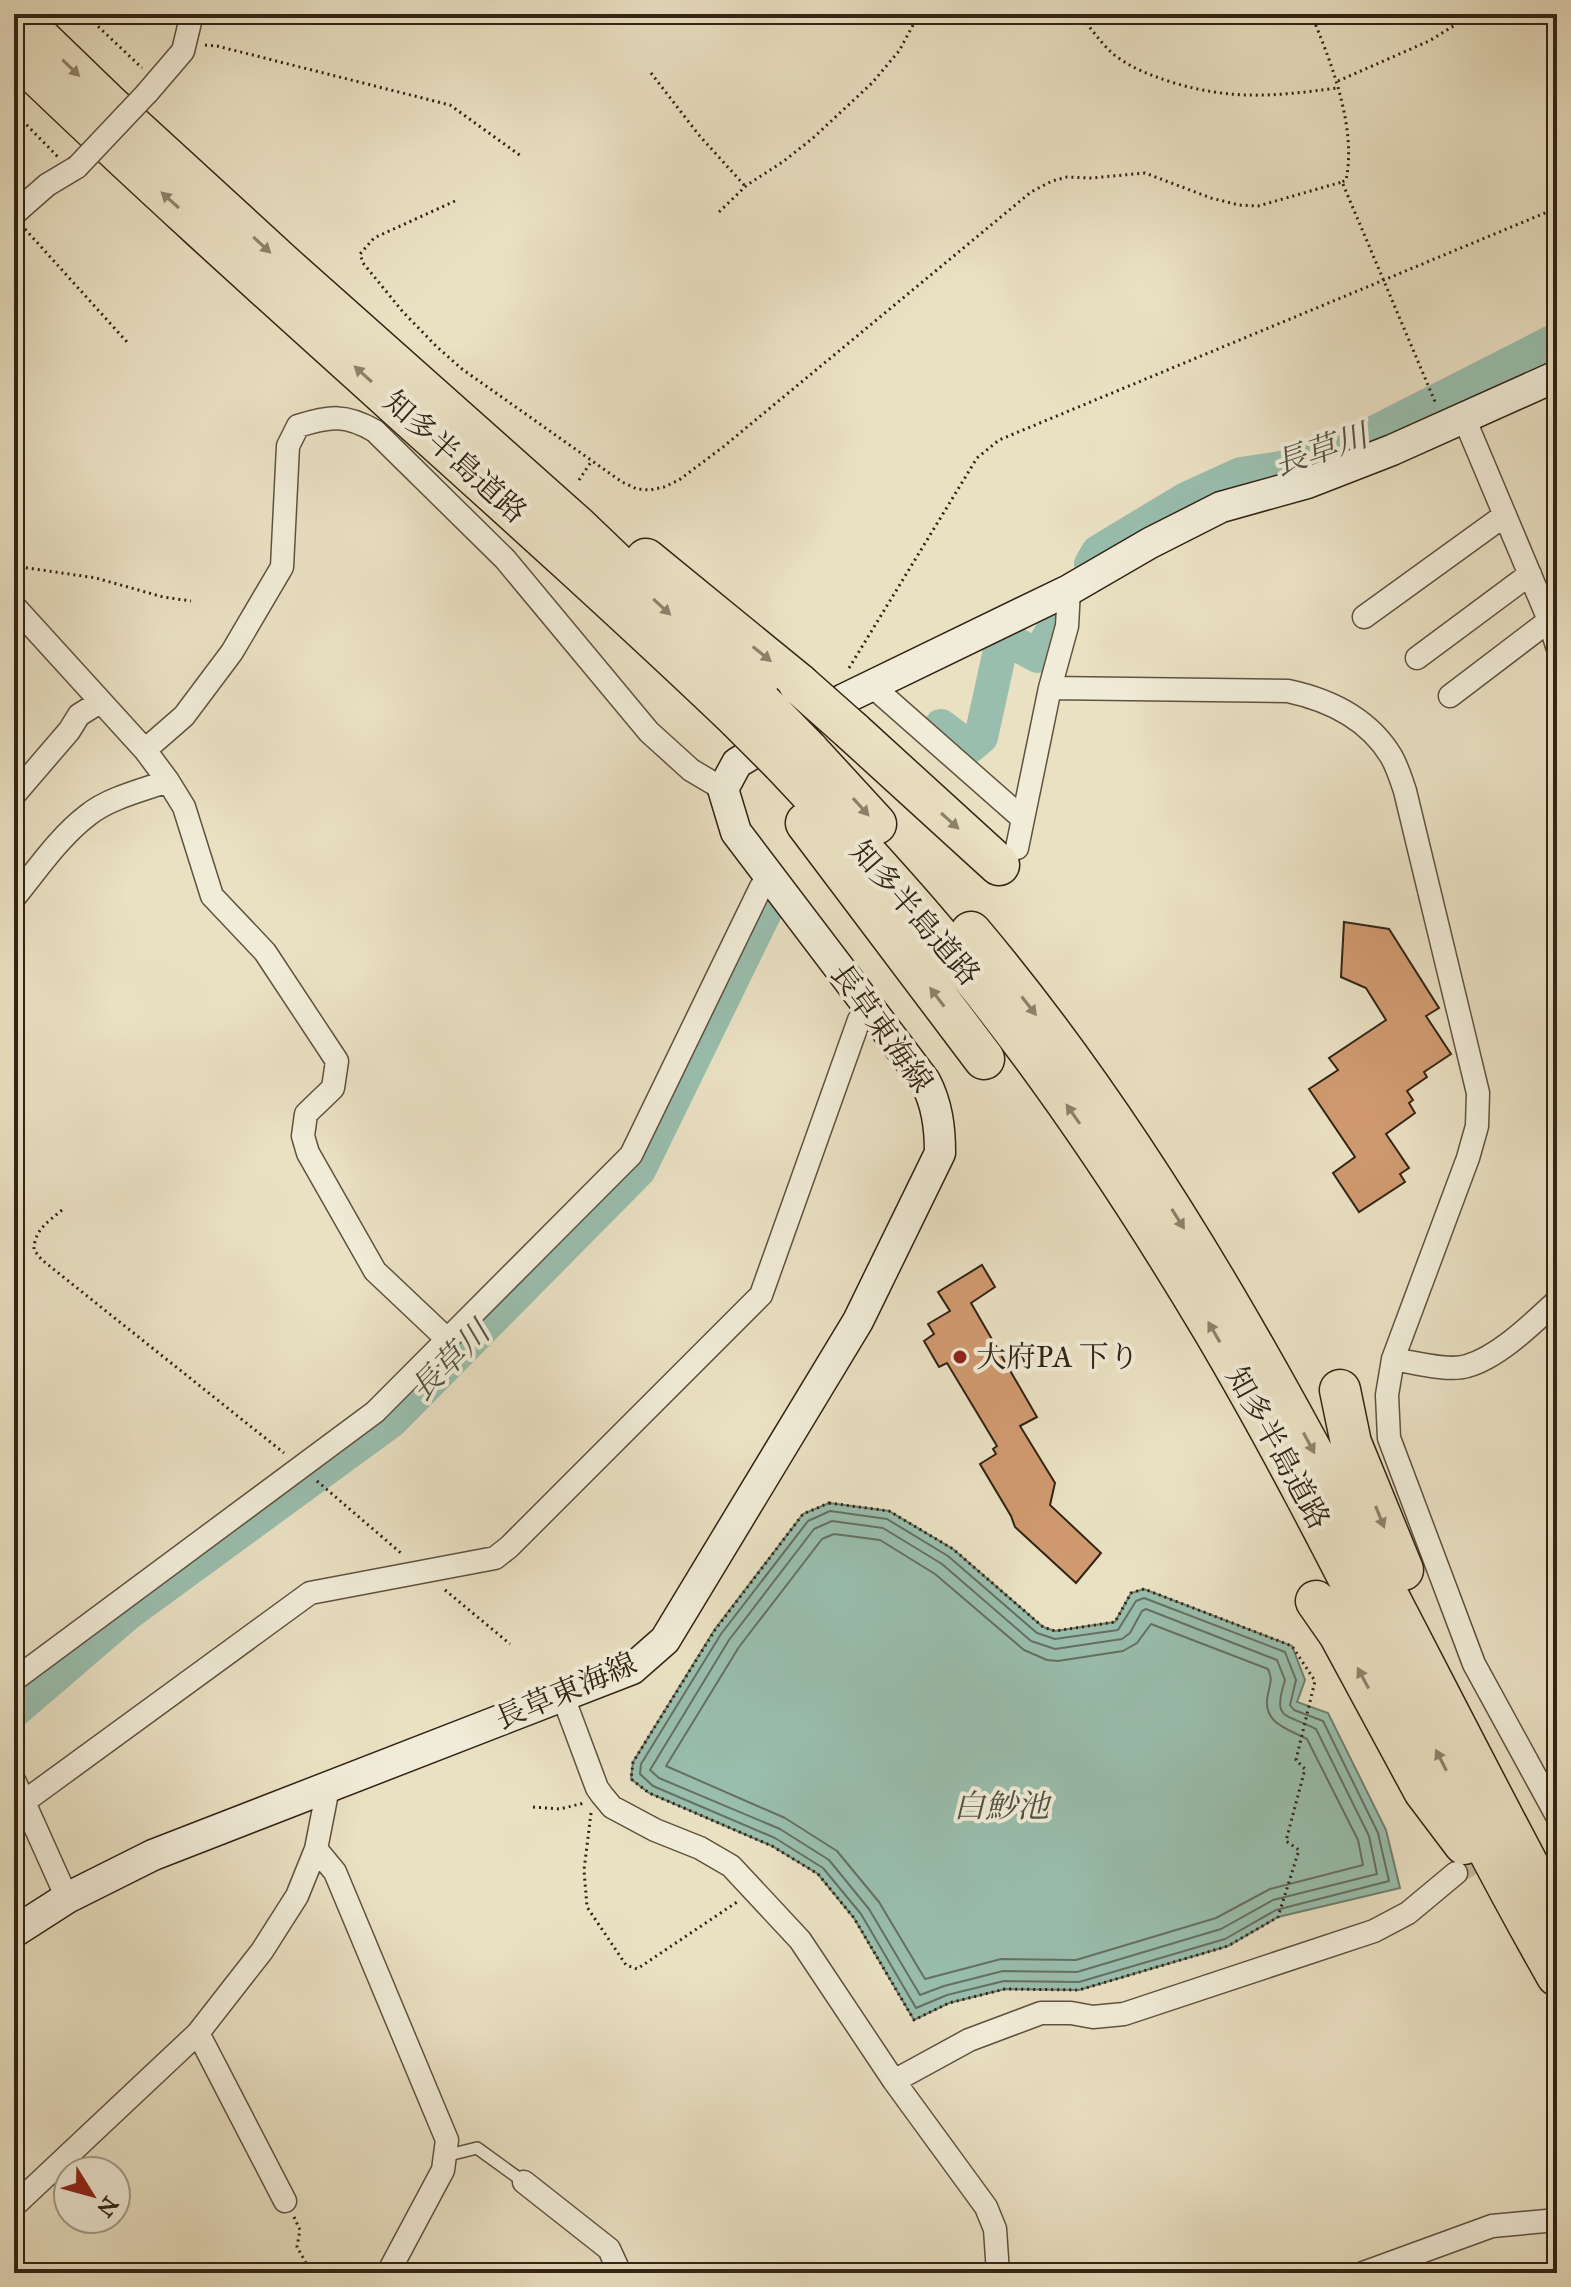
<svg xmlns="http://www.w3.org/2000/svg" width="1571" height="2287" viewBox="0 0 1571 2287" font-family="'IM FELL Great Primer','Noto Serif JP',serif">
  <rect width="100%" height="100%" fill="#eae1c3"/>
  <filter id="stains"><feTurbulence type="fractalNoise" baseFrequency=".0025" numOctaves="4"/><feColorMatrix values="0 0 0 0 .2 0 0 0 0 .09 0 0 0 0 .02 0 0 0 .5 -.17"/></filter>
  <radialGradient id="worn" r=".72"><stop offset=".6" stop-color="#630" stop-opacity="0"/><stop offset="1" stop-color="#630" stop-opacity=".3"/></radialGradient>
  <path fill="#99bead" stroke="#6f8070" stroke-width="2" d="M 829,1503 L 889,1511 L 953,1549 L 1043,1627 L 1055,1631 L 1115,1622 L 1131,1593 L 1144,1589 L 1292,1646 L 1305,1680 L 1297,1702 L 1328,1713 L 1386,1830 L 1400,1888 L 1278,1917 L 1228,1946 L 1079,1990 L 1005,1989 L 949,2003 L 914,2020 L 854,1918 L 818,1874 L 772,1846 L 649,1793 L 631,1779 L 633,1762 L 715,1629 L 803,1514 Z"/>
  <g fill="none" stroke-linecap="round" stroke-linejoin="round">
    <path stroke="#657061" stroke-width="2" d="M 830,1511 L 887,1519 L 948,1556 L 1037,1633 L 1055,1639 L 1118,1630 L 1136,1601 L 1144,1598 L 1285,1652 L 1296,1680 L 1290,1705 L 1294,1710 L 1323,1721 L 1378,1833 L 1389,1881 L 1276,1910 L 1225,1939 L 1079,1982 L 1004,1981 L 947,1995 L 916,2008 L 861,1914 L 823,1868 L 775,1838 L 653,1786 L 640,1774 L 641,1764 L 721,1634 L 808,1521 Z
      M 832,1521 L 883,1528 L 942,1564 L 1031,1641 L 1055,1649 L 1122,1639 L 1130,1633 L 1142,1611 L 1146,1609 L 1277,1660 L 1285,1680 C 1272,1721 1285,1713 1316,1729 L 1369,1836 L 1377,1874 L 1273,1900 L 1221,1929 L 1077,1972 L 1003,1971 L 944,1986 L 920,1995 L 869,1909 L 829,1860 L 780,1829 L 659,1778 L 650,1770 L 729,1640 L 814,1529 Z
      M 834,1534 L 880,1540 L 935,1574 L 1024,1650 L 1047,1660 L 1058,1661 L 1123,1651 L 1137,1643 L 1151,1624 L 1268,1669 C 1273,1680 1270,1683 1268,1694 C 1261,1723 1288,1729 1307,1739 L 1358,1840 L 1363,1865 L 1270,1889 L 1216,1918 L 1076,1960 L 1001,1959 L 925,1979 L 879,1902 L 837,1851 L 785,1818 L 666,1766 L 739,1647 L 822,1539 Z"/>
    <path stroke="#99bead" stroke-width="34" d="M 1091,564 L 1098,552 L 1186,499 L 1241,474 L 1282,468 L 1348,446 L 1550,343 L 1557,342
      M 941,726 L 969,747 L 981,737 L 1003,637 L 1038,656 L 1054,628
      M 14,1711 L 127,1614 L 391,1421 L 639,1170 L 767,908"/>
  </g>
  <path fill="#d19a70" stroke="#312315" stroke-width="2" d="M 1344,922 L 1389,929 L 1439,1008 L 1426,1016 L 1451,1054 L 1424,1072 L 1427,1077 L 1407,1091 L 1413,1100 L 1409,1103 L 1415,1113 L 1386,1134 L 1409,1168 L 1400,1174 L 1405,1182 L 1359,1212 L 1333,1173 L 1355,1157 L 1309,1089 L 1338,1070 L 1329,1058 L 1386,1020 L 1366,988 L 1341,977 Z
    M 982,1265 L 995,1287 L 971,1303 L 1037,1417 L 1020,1426 L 1055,1483 L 1050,1505 L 1101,1553 L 1076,1583 L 1015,1527 L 1011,1516 L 980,1464 L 996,1454 L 993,1449 L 997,1446 L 947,1363 L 939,1367 L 924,1341 L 934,1334 L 928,1324 L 950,1311 L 938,1292 Z"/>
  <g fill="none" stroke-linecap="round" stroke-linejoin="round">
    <path stroke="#c5bba0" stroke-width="22" stroke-dasharray="22 11" stroke-linecap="butt" d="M 1456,1873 L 1538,1826"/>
    <g stroke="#5f5240" stroke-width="14">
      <path id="service" d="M 445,2156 L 477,2148 L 524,2182"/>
    </g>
    <g stroke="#5f5240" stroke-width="25">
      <path id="minor" d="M 147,93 L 183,51 L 192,14
        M 14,214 L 47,185 L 77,167
        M 1464,418 L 1549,620 L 1557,646
        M 14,606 L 145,750 L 168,781 L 184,807 L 212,896 L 265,952 L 337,1061 L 333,1088 L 306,1114 L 303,1136 L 308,1153 L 375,1271 L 448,1340
        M 1364,617 L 1505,515
        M 1417,658 L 1530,574
        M 871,685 L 1022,818
        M 1050,688 L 1288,691 C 1330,700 1368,718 1391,756 C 1397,766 1401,779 1405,791 L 1478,1093 L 1477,1126 L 1468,1158 L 1393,1359 L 1387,1395 L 1389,1438 L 1474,1664 L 1557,1816
        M 1450,696 L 1542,626 L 1557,620
        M 145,750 L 184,716 L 232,652 L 282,567 L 288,446 L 298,426 C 330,416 346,414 375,431 L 505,559 L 649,732 L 691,770 L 723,789
        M 14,795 L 69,731 L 79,715 L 100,702
        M 1017,848 L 1050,688 L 1067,626 L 1069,590
        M 14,898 C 37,870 59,837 88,815 C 109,798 143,790 168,781
        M 1393,1359 C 1412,1362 1449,1372 1467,1366 C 1499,1357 1533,1323 1557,1301
        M 14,1680 L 375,1412 L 631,1155 L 761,887 L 770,877
        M 562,1694 L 597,1788 L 602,1795 L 612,1807 L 655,1830 L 700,1848 L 731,1866 L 800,1940 L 894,2081 L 986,2207 L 995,2229 L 998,2273
        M 14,1780 L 67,1898
        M 25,1801 L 310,1593 L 495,1558 L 509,1547 L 761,1295 L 859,1020 L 871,1010
        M 316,1849 L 335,1872 L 447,2140 L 443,2170 L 388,2273
        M 198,2033 L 285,2201
        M 894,2081 L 969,2040 L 1041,2013 L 1071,2013 L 1093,2017 L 1124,2014 L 1374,1931 L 1408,1913 L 1456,1873
        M 524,2182 L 609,2249 L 620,2273
        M 14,2206 L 198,2033 L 262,1951 L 297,1896 L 316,1849 L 328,1788
        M 1363,2273 L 1492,2226 L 1557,2220"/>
    </g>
    <g stroke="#312315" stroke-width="33">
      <path id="secondary" d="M 14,1932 L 67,1898 L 153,1855 L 632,1669 L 665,1640 L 858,1321 L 940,1153 C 940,1127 937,1104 925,1081 L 736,832 L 723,789 L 737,763 L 844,699 L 1069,590 L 1150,543 L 1221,507 L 1307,483 L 1392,450 L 1557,376"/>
    </g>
    <g stroke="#312315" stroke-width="43">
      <path id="motorway" d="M 15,14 L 106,102 L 286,267 L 577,526 L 762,703
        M 14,53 C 250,281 501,493 738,719
        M 646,559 L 799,684
        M 852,731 L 999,865
        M 808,750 L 876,824
        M 782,763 C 845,830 908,897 966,969 C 1057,1082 1138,1204 1212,1328 C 1337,1539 1436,1764 1557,1976
        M 806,823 L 984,1059
        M 971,932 C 1220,1227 1375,1582 1557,1919
        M 1340,1390 L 1351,1443 L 1403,1570
        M 1316,1601 L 1339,1634 L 1424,1791 L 1464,1844"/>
    </g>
    <path stroke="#312315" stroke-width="3" stroke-dasharray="2 4" stroke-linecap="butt" d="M 85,14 L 142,68
      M 1078,14 C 1093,29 1102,47 1120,59 C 1136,70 1153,76 1171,82 C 1233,101 1275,96 1338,88
      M 1311,14 C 1331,61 1357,128 1346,180 L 1342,182
      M 205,45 L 217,46 L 450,105 L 521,156
      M 651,73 L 698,134 L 745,186
      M 1338,81 L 1429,41 L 1460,22
      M 14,112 L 58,157
      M 455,201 L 374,238 L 360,254 L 363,263 L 403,312 L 437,347 L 462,369 L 622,482 L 637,489 L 650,490 L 664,487 L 679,480 L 723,447 L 1031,192 L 1052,181 L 1067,177 L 1092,178 L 1145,173 L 1211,198 L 1239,205 L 1258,206 L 1342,182 L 1436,404
      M 719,212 L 747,185 L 784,161 L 813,138 L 872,83 L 899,51 L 919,14
      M 25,229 L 127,342
      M 579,480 L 591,462
      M 14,566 L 96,578 L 163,597 L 191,601
      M 849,668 L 977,458 L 999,440 L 1557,208
      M 62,1210 C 48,1222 34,1230 34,1250 L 42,1260 L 284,1453
      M 317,1481 L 402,1554
      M 829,1503 L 889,1511 L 953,1549 L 1043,1627 L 1055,1631 L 1115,1622 L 1131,1593 L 1144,1589 L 1292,1646 L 1315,1681 L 1296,1760 L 1305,1769 L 1286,1841 L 1299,1850 L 1278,1917 L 1228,1946 L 1079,1990 L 1005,1989 L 949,2003 L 914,2020 L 854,1918 L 818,1874 L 772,1846 L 649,1793 L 631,1779 L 633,1762 L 715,1630 L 803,1514 Z
      M 445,1590 L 510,1644
      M 533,1807 L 560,1809 L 584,1803
      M 591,1813 L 584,1870 L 587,1907 L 626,1965 L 637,1969 L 737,1902
      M 294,2217 L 300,2230 L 297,2247 L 306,2263 L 306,2273"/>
    <use href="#service" stroke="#f1ecd8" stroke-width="11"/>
    <use href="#minor" stroke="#f1ecd8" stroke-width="22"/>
    <use href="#secondary" stroke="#f1ecd8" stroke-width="30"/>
    <use href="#motorway" stroke="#eae1c3" stroke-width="40"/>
    <g stroke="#5f5240" stroke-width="25" stroke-linecap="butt">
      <path id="minor-bridge" d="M 77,167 L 147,93"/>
    </g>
    <g stroke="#312315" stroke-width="43" stroke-linecap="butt">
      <path id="motorway-bridge" d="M 799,684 L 852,731
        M 762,703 L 808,750
        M 738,719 L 782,763"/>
    </g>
    <use href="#minor-bridge" stroke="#f1ecd8" stroke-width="22"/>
    <use href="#motorway-bridge" stroke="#eae1c3" stroke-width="40"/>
  </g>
  <defs><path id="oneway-solid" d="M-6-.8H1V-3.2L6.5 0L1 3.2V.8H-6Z" transform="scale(2)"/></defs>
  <g fill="#8e826c">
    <use href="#oneway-solid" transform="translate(71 68) rotate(44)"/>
    <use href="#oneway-solid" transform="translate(170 200) rotate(-138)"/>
    <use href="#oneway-solid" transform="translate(262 245) rotate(43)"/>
    <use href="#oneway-solid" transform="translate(363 374) rotate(-138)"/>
    <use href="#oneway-solid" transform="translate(662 607) rotate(43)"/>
    <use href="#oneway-solid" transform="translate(762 654) rotate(39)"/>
    <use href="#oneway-solid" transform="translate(861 807) rotate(48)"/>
    <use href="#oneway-solid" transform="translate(950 821) rotate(42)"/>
    <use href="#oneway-solid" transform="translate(937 997) rotate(-127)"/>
    <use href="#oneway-solid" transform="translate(1029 1006) rotate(52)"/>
    <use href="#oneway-solid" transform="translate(1073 1114) rotate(-125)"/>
    <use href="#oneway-solid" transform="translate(1178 1219) rotate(58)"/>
    <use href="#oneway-solid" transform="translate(1214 1332) rotate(-120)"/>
    <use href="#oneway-solid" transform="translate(1309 1443) rotate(62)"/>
    <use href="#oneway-solid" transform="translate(1380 1517) rotate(68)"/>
    <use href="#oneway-solid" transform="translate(1363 1678) rotate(-118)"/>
    <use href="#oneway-solid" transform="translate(1441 1760) rotate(-117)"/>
  </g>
  <circle fill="#8f2418" stroke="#f1ecd8" stroke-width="3" cx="960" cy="1357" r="8"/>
  <g text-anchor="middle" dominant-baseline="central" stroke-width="8" stroke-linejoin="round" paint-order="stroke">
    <g font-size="30" fill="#312315" stroke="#f1ecd8">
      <text transform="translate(455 457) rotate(42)">知多半島道路</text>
      <text transform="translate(915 913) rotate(49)">知多半島道路</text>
      <text transform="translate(882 1028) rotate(54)">長草東海線</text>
      <text transform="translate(1278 1448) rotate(61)">知多半島道路</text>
      <text transform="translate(566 1691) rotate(-23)">長草東海線</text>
    </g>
    <g font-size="30" fill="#312315" stroke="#f1ecd8" text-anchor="start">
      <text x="976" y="1357">大府PA 下り</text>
    </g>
    <g font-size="32" font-style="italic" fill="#505243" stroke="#f1ecd8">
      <text transform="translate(1321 450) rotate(-19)">長草川</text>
      <text transform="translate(450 1361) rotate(-45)">長草川</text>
      <text x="1001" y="1806">白魦池</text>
    </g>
  </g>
  <rect width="1571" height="2287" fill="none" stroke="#eae1c3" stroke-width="48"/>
  <rect x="16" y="16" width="1539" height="2255" fill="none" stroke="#312315" stroke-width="4"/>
  <rect x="24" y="24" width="1523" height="2239" fill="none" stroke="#312315" stroke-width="2"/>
  <g transform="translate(92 2195) rotate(127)"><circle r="38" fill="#f1ecd8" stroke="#a49c8a" stroke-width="2"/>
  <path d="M0-6L14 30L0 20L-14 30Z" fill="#8f2418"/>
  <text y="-12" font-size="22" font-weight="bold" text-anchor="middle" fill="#312315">N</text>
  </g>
  <rect width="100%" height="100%" filter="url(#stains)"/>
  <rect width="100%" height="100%" fill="url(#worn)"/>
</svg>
